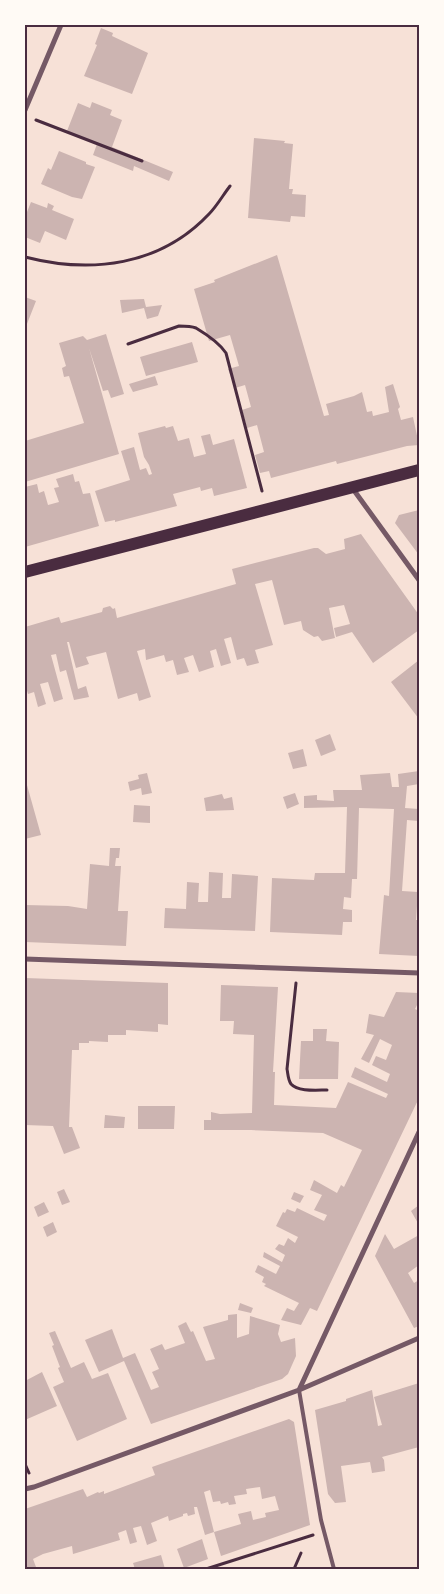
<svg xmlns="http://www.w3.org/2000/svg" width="444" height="1594" viewBox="0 0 444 1594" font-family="'Archivo Narrow',sans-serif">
  <rect width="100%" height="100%" fill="#f7e1d7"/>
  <path fill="#ccb4b1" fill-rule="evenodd" d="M 101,28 L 113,33 L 112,36 L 148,53 L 132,94 L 84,76 L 97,45 L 95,44 Z
    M 92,102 L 112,110 L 110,115 L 122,120 L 112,147 L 173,172 L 169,181 L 134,166 L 133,171 L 93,155 L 97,144 L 67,131 L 78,103 L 90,108 Z
    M 254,138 L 285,141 L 284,143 L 293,144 L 289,189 L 293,189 L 292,194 L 306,195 L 305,217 L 291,216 L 290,222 L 248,218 Z
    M 59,151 L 86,162 L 86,164 L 95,167 L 82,199 L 72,197 L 41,184 L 48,168 L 51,170 Z
    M 31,202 L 47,208 L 48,203 L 54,206 L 52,210 L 74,219 L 66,240 L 45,231 L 40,243 L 25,237 L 25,217 Z
    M 277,255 L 324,416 L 329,415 L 326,404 L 354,396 L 362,392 L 367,412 L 372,411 L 373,416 L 389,412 L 385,387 L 393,384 L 400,407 L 398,409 L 401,420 L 413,417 L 419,445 L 407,446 L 337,464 L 336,461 L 271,478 L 269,471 L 260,473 L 255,455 L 264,452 L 257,425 L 247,428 L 242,410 L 251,407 L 245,385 L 235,388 L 228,369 L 239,366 L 230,335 L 209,341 L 194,289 L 215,282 L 214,280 Z
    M 25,297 L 36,301 L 25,329 Z
    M 144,299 L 146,307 L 162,305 L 158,316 L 147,319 L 144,308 L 122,313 L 120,300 Z
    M 106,334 L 124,394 L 111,398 L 108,390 L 103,391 L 89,348 L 119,454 L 25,482 L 25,441 L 84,423 L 69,376 L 64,377 L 62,368 L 66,366 L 59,343 L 83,336 L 87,340 Z
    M 192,342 L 198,362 L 146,376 L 140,357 Z
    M 155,376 L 158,385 L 133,392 L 129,384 Z
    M 165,426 L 166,428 L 173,426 L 178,441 L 189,438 L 194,457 L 206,454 L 201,436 L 210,434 L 213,445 L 234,439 L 247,488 L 214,496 L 212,488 L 201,491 L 200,487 L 173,494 L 177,506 L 115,522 L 115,520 L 105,522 L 95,491 L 130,480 L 121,451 L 134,447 L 140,470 L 146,468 L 149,475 L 152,474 L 149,465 L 144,457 L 138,433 Z
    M 73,474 L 75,482 L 79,481 L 83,494 L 90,493 L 99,526 L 25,547 L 25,487 L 37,484 L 39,493 L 44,491 L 48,505 L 59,502 L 54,488 L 59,487 L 56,479 Z
    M 419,510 L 419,555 L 395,523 L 399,515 Z
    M 361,534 L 419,615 L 419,630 L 373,663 L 352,632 L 336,637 L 334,628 L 350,624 L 344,605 L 329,608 L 335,638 L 322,641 L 318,636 L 314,637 L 303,630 L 301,621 L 284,625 L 272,580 L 255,584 L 273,645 L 255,650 L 259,663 L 247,666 L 244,658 L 237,660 L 231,637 L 224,639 L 231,663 L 221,666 L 216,649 L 210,651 L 214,667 L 199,672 L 193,655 L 184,658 L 189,672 L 177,675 L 173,660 L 166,662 L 164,655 L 146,660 L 145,649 L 137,651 L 151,697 L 139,701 L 137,693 L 118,699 L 106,652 L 86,657 L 89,664 L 76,668 L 69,642 L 67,642 L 78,689 L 86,686 L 89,697 L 74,700 L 66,670 L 60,672 L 56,654 L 51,655 L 63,699 L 54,702 L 48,682 L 40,684 L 46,704 L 38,707 L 34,692 L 28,694 L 25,684 L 25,627 L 59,617 L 61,623 L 102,612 L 103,608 L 110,606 L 113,609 L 115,608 L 117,618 L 236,584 L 232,569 L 314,548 L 318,548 L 326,554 L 345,549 L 344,539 Z
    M 419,660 L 419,719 L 391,682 Z
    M 330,734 L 336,750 L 321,756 L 315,740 Z
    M 303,749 L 307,766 L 293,769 L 288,753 Z
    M 419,771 L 419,784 L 407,786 L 405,808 L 419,809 L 419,821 L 407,820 L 402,891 L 418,892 L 416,920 L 419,920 L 419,956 L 379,954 L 384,895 L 389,896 L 394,809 L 359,808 L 357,879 L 352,879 L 351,898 L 344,897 L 343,909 L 352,910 L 352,922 L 343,922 L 342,935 L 270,932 L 272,878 L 314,880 L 315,873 L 345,873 L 347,807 L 304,808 L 304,796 L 317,795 L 317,800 L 334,801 L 333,790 L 362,790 L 360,775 L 390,773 L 392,787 L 399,787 L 398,774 Z
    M 147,773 L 152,793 L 142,795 L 141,788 L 130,791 L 128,782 L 139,779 L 138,775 Z
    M 25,778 L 41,835 L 25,839 Z
    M 295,793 L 299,804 L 287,809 L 283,797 Z
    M 222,794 L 224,799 L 232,797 L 234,810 L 206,811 L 204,798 Z
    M 134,805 L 150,806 L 150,823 L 133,822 Z
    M 110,848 L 120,848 L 119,858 L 116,858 L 115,866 L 121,866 L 118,911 L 128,911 L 126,946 L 25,942 L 25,905 L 68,906 L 87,909 L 90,864 L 109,866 Z
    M 209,872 L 223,873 L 222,898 L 231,898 L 232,874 L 258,876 L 255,931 L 164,928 L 165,908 L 186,909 L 187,882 L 199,883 L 198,902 L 208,902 Z
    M 25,978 L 168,983 L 168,1025 L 158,1024 L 158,1032 L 126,1030 L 126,1035 L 108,1035 L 108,1042 L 89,1041 L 89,1043 L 79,1043 L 79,1050 L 72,1050 L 69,1127 L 72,1127 L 80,1148 L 64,1154 L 53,1126 L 25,1125 Z
    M 221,985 L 278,987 L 273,1072 L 275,1072 L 274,1105 L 336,1108 L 348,1082 L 386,1098 L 388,1094 L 351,1077 L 355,1067 L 387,1082 L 390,1074 L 372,1065 L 376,1056 L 386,1060 L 392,1045 L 380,1039 L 369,1063 L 361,1059 L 374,1035 L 366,1033 L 369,1014 L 384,1017 L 396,992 L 419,993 L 419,1001 L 415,1009 L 419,1011 L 419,1098 L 317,1311 L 310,1308 L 301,1325 L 281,1320 L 287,1308 L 294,1311 L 299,1303 L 264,1286 L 266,1284 L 262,1282 L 264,1277 L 255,1272 L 258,1265 L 276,1274 L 280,1266 L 263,1257 L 264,1252 L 282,1262 L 285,1255 L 275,1249 L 279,1244 L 284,1246 L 288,1238 L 295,1243 L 298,1237 L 276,1226 L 283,1212 L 285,1213 L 287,1209 L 295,1212 L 297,1208 L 324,1221 L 327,1215 L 314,1210 L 322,1195 L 310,1190 L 314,1180 L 337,1193 L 341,1185 L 344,1187 L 362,1150 L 323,1133 L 251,1130 L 204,1130 L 204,1120 L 211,1120 L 211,1112 L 220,1114 L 252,1113 L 254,1035 L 233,1034 L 234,1021 L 220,1021 Z
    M 313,1029 L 327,1029 L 326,1041 L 339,1042 L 338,1079 L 299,1079 L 301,1041 L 313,1041 Z
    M 138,1106 L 175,1106 L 174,1129 L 138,1129 Z
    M 105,1115 L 125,1117 L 124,1128 L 104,1128 Z
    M 64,1189 L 70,1202 L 62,1205 L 57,1192 Z
    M 294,1192 L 304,1196 L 300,1203 L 291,1199 Z
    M 44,1202 L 49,1212 L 38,1217 L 34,1207 Z
    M 419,1205 L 419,1225 L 411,1211 Z
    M 53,1222 L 57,1232 L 47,1237 L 43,1227 Z
    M 385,1234 L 394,1249 L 419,1235 L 419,1265 L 408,1273 L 414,1283 L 419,1280 L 419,1326 L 414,1328 L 375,1256 Z
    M 240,1303 L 253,1308 L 251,1313 L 238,1310 Z
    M 237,1314 L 237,1338 L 249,1334 L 250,1316 L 280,1325 L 278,1334 L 281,1342 L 295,1338 L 296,1356 L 288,1374 L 282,1379 L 151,1424 L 124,1361 L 99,1372 L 85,1340 L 112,1329 L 123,1358 L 135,1353 L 151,1390 L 159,1387 L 152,1372 L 159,1369 L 150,1349 L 162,1344 L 165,1350 L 185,1343 L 178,1326 L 186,1322 L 191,1332 L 193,1331 L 206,1361 L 215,1359 L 203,1327 L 228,1320 L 228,1315 Z
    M 55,1331 L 71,1368 L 84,1362 L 92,1379 L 108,1373 L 127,1419 L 77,1441 L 53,1387 L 64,1382 L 58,1368 L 60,1367 L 52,1346 L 54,1345 L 49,1333 Z
    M 42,1372 L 57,1406 L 25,1420 L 25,1381 Z
    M 419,1383 L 419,1447 L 382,1457 L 384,1460 L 385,1471 L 372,1473 L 370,1462 L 341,1466 L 346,1502 L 335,1503 L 328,1494 L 315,1410 L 346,1401 L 346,1399 L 372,1390 L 378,1426 L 382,1425 L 374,1397 Z
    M 289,1419 L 294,1422 L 310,1525 L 221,1556 L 214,1532 L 205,1535 L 197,1507 L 194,1507 L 195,1514 L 188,1516 L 187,1513 L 183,1514 L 183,1516 L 169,1521 L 168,1516 L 151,1523 L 157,1541 L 147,1545 L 141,1526 L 133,1528 L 137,1542 L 130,1544 L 126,1530 L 118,1533 L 120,1540 L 73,1554 L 72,1546 L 43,1554 L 33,1559 L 36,1567 L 25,1569 L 25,1509 L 83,1489 L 87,1497 L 98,1492 L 99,1493 L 104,1491 L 104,1494 L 155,1475 L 152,1467 ZM 260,1487 L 262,1499 L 275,1496 L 279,1510 L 265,1513 L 266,1517 L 253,1520 L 251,1511 L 238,1514 L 241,1524 L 214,1532 L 204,1492 L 210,1490 L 213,1502 L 220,1501 L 221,1504 L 228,1502 L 229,1505 L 236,1504 L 234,1496 L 247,1494 L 246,1489 Z
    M 202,1539 L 208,1559 L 184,1568 L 177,1549 Z
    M 161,1555 L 165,1569 L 135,1569 L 133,1563 Z"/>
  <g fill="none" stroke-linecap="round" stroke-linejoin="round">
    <path stroke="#4a2c40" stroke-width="3" d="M 36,120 L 142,161
      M 25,257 C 91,274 160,266 209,214 C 217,206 223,195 230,186
      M 128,344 L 179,326 C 185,326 191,326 196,328 C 206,334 220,344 226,353 L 262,491
      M 296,983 L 287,1069 C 288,1074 288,1080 291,1084 C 298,1092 317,1090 327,1090
      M 25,1464 L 29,1473
      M 206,1569 L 313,1535
      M 294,1569 L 301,1553"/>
    <path stroke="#755966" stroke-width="4" d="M 299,1390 L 321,1520 L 334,1569"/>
    <path stroke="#755966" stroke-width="5" d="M 25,110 L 61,25
      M 353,489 L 419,580
      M 25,959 L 419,973
      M 299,1390 L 419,1132
      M 25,1489 L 34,1487 L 299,1390 L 419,1338"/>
    <path stroke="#4a2c40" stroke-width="12" d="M 25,572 L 419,470"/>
  </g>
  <rect width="444" height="1594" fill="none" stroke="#fffaf5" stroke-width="52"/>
  <rect x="26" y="26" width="392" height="1542" fill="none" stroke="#4a2c40" stroke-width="2"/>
</svg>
